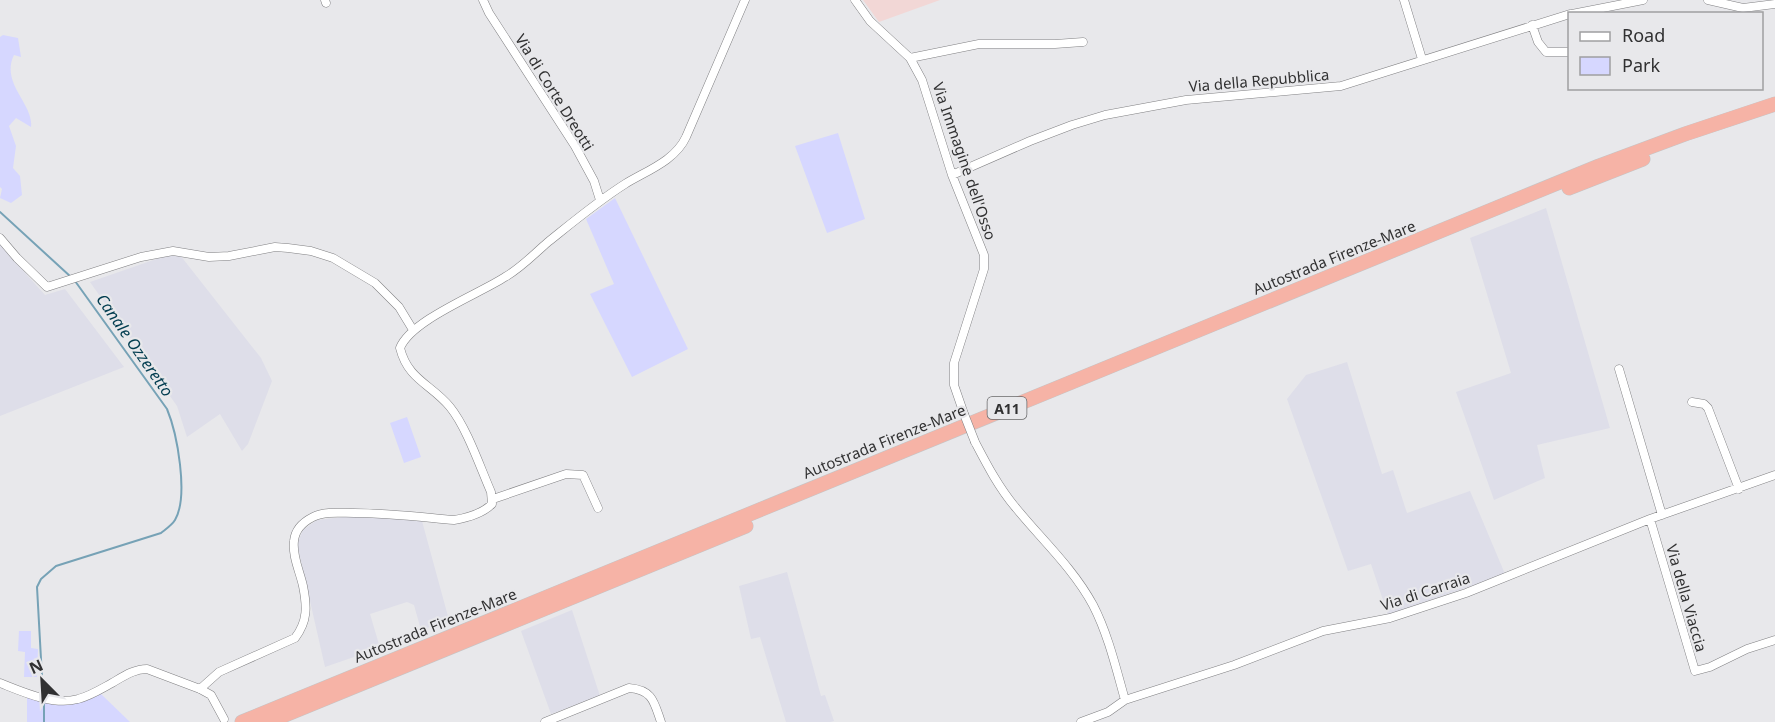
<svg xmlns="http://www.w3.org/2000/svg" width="1775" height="722" viewBox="0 0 1775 722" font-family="'Noto Sans',sans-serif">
  <rect width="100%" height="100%" fill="#e8e8eb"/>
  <path fill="#dedee9" d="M 1546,208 L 1610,428 L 1537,445 L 1545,478 L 1494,500 L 1456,392 L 1511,373 L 1470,238 Z
    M 0,245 L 45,295 L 65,289 L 124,367 L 0,416 Z
    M 180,255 L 261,358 L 272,381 L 248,444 L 242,451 L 220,414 L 187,437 L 177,406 L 90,282 L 165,256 Z
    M 1347,362 L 1382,474 L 1393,470 L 1407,513 L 1470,491 L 1505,574 L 1388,615 L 1371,564 L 1348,571 L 1287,399 L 1306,375 Z
    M 343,517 L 386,517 L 422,521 L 449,620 L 421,630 L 414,605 L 407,602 L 370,614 L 380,648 L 325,667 L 297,544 L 303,530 L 317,520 Z
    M 787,572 L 821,696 L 825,695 L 834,721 L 830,722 L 786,722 L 760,637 L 751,639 L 739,586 Z
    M 572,610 L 600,696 L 551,714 L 521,631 Z"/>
  <path fill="#f2d7d6" d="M 863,0 L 940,0 L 879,22 Z"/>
  <path fill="#d6d7ff" d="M 3,35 L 18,38 L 21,57 L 14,55 C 0,83 34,104 31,127 L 16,118 L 9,126 L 16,146 L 13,168 L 20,176 L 22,195 L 11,203 L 0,198 L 2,189 L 0,187 L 0,37 Z
    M 838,133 L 865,219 L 827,233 L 795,146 Z
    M 615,198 L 688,349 L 632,377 L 590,294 L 614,284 L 586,219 Z
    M 407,417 L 421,457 L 404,463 L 390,423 Z
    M 19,631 L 31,631 L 31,648 L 38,649 L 37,677 L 24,677 L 25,652 L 18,651 Z
    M 101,694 L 130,722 L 27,722 L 27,697 C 57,705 72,709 101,694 Z"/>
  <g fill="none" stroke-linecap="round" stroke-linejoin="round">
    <path stroke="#76a2b6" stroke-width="2" d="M 0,212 L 71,277
      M 43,695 L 37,587 L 41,579 L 56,566 L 161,533 C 166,529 172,525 175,520 C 189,496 177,433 167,409 L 75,281
      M 44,701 L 44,722"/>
    <g stroke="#808083" stroke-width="9">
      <path id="minor" d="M 325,0 L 326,3
        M 483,0 L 489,13 L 575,146 L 594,181 L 600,200
        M 855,0 L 870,21 L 910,58 L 922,80 L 952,175 L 984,255 L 984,269 L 954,363 L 954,385 L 964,414
        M 1404,0 L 1422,59
        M 1708,0 L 1743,8 L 1775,4
        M 1572,14 L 1643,0
        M 1532,25 L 1538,42 L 1546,52 L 1570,52
        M 910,58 L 979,44 L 1055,44 L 1083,42
        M 952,175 L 1030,141 L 1072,125 L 1105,115 L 1186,100 L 1341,86 L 1570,14
        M 0,238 L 17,258 L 47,287 L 141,257 L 173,251 L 209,257 L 229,256 L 275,247 L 288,248 L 311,251 L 333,258 L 375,283 L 399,307 L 413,330
        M 1619,369 L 1662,515
        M 1692,402 L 1704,404 L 1708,408 L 1739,489
        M 975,442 C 987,465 999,488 1016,508 C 1042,540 1073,568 1093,605 C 1108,634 1116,668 1125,700
        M 493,499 L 566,474 L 583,475 L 598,508
        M 1650,519 L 1695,671 L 1710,667 L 1747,649 L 1775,640
        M 0,683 C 23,692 53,706 78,699 C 90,696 101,689 112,683 C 124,676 134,669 147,669 L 200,689 L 211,695 L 224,719
        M 200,689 L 219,672 L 295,638 C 308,621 307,606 303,586 C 300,572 292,556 294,541 C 295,530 303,522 313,517 C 325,511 341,513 354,513 C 387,513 420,517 454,520 C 466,518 483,513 492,504 L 491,492 C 480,467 467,428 450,407 C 431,384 408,380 400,348 C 411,320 479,294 505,277 C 521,268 534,254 548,242 C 573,222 598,201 625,184 C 646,171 675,161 686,137 L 745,0
        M 545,722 L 629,688 C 653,690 654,702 661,722
        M 1081,722 L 1108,712 L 1125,700 L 1234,665 L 1323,631 L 1390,618 L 1466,593 L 1650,519 L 1775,475"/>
    </g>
    <g stroke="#c5c5c6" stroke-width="15">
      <path id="motorway" d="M 1569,188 L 1643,159
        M 242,722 L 1599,166 L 1685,134 L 1775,104
        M 268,722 L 746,526"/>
    </g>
    <use href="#minor" stroke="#fff" stroke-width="8"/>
    <use href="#motorway" stroke="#f6b3a6" stroke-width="14"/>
    <g stroke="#808083" stroke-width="9" stroke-linecap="butt">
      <path id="minor-bridge" d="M 964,414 L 975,442"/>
    </g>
    <use href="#minor-bridge" stroke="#fff" stroke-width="8"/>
  </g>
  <g text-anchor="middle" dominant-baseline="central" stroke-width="4.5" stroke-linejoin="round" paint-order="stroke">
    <rect fill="#e8e8eb" stroke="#68686a" stroke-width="1.5" x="987.5" y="397" width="39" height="22" rx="4.5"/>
    <g font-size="14" font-weight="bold" fill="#313132">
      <text x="1007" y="408">A11</text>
    </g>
    <g font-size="15" fill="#313132" stroke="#e8e8eb">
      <text transform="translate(1259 80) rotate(-5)">Via della Repubblica</text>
      <text transform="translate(555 92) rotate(58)">Via di Corte Dreotti</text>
      <text transform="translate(965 161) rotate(71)">Via Immagine dell'Osso</text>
      <text transform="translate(1334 257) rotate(-22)">Autostrada Firenze-Mare</text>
      <text transform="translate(884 441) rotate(-22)">Autostrada Firenze-Mare</text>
      <text transform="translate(1425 591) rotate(-18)">Via di Carraia</text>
      <text transform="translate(1687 598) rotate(74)">Via della Viaccia</text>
      <text transform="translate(435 625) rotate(-22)">Autostrada Firenze-Mare</text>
    </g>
    <g font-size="16" font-style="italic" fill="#013c4f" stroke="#e8e8eb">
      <text transform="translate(135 345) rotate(55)">Canale Ozzeretto</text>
    </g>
  </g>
  <rect x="1568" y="12" width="195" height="78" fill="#e8e8eb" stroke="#9f9fa1" stroke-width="1.5"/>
  <rect x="1580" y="32" width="30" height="9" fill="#ffffff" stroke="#9f9fa1" stroke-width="1.5"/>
  <text x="1622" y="42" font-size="18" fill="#313132">Road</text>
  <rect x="1580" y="57" width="30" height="18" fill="#d6d7ff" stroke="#9f9fa1" stroke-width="1.5"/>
  <text x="1622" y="72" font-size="18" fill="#313132">Park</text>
  <g transform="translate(42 680) rotate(336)" stroke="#e8e8eb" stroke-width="4.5" paint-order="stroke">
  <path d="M0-4.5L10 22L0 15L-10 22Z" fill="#313132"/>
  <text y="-9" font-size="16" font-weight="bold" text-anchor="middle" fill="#313132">N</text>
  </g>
</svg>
